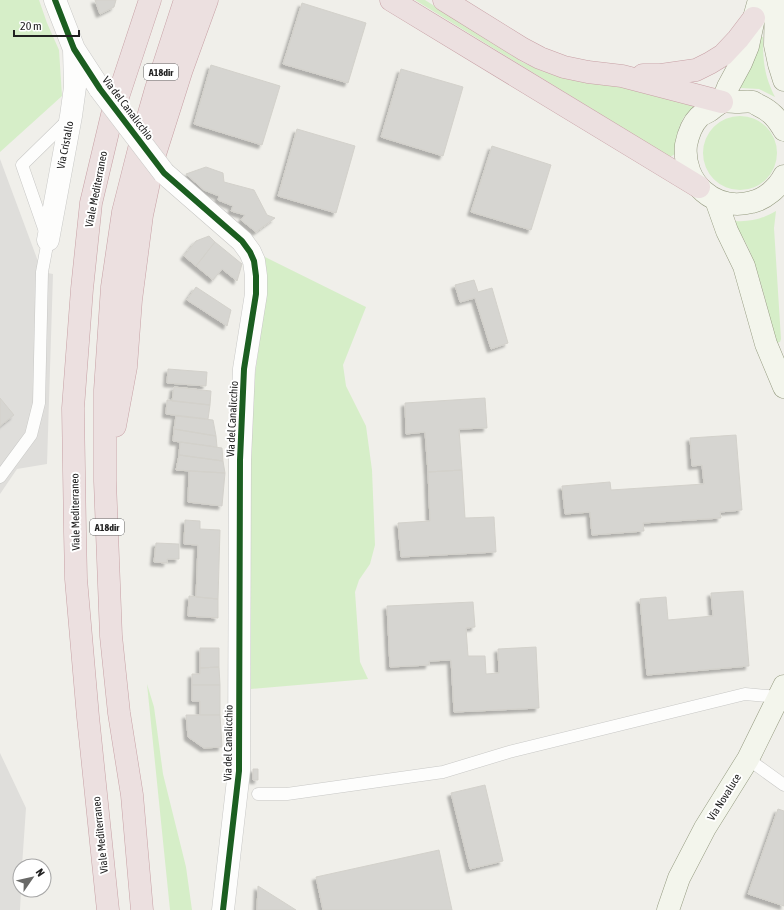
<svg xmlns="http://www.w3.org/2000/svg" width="784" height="910" viewBox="0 0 784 910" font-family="'Asap Condensed',sans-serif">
  <defs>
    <filter id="shadow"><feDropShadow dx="-3.5" dy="3.5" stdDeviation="1" flood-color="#0004"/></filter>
  </defs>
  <rect width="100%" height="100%" fill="#f0efea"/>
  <path fill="#dfdedb" d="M 0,159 L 42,272 L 53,274 L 47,464 L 17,469 L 0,494 Z
    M 0,753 L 26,808 L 22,866 L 20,866 L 20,890 L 21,890 L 20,910 L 0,910 Z"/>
  <path fill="#d6eec8" d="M 0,0 L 39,0 L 47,23 L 59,50 L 62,96 L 0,152 Z
    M 415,0 L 425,0 L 522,62 L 542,71 L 570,78 L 692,99 L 696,102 C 693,108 688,112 684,117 C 677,129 675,141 675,154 L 670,157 Z
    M 761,37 L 763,37 C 763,61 764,75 775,97 L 759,89 L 741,88 L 740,85 Z
    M703 153a37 37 0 1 1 74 0a37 37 0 1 1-74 0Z
    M 776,211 L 774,228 L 781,339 L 780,342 L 777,343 L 775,341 C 768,309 761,277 748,247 C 744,239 739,231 734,223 L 735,221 C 751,222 762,219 776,211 Z
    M 263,256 L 366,307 L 343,365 L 346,386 L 366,426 L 372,470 L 375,545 L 370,564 L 359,580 L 355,592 L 360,662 L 368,679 L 251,689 L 251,432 L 255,375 L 262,322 Z
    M 147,684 L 154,707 L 163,774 L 186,867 L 192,910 L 170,910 Z"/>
  <path fill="#d6d5d1" stroke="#d3d1cb" filter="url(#shadow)" d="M 95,0 L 116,0 L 114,7 L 100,14 Z
    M 302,3 L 366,23 L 348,83 L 283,64 Z
    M 211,65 L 280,86 L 262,145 L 194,124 Z
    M 401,69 L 463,87 L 443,156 L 381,137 Z
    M 297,129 L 355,146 L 336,213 L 278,196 Z
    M 492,146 L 551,165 L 531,230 L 471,212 Z
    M 206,167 L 223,173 L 224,182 L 254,190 L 267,215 L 275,218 L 256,232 L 241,220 L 245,215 L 231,211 L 233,206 L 218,200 L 219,196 L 204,190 L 186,174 Z
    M 209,236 L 215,242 L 196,266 L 184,256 L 196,241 Z
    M 215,242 L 242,264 L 237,281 L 222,269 L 213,280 L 196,266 Z
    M 474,280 L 478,292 L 492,288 L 508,343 L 491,349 L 475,298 L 460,302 L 455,285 Z
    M 196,287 L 231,310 L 227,326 L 187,300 Z
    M 168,369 L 207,372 L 206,386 L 167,383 Z
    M 174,387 L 211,391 L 210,405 L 172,401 Z
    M 0,398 L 14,415 L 0,426 Z
    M 485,398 L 487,428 L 459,429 L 462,470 L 428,472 L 425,432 L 406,434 L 405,403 Z
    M 167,400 L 210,405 L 208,419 L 166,414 Z
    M 176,416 L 213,420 L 216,436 L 174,429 Z
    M 174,429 L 216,436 L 217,447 L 173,441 Z
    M 736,435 L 742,510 L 720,512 L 721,518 L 643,523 L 644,531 L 592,535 L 590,512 L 565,514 L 562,486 L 610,482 L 611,490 L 704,484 L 702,465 L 692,466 L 690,438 Z
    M 180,442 L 222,448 L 223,461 L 179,455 Z
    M 179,455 L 223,461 L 225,473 L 176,470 Z
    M 462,470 L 465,518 L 494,517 L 496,552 L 401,557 L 398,523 L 430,521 L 428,472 Z
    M 189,471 L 225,473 L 222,506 L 188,502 Z
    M 185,520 L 200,521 L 200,529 L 220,530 L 218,599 L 196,597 L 198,545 L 184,544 Z
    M 156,543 L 179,544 L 179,559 L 167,559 L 167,563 L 154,562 Z
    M 743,591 L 749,666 L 647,675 L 640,599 L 666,597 L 668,620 L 713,616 L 711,593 Z
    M 189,596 L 218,599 L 218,618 L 188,616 Z
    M 473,602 L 475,627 L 466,628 L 468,656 L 485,656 L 486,674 L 499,673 L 498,649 L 536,647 L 539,708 L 454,712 L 451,660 L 429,661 L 429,665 L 390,667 L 387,606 Z
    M 200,648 L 219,648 L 219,667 L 200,668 Z
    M 219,667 L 220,685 L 192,685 L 192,674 L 200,674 L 200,668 Z
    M 192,685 L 220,685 L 220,715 L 200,715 L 200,701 L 192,701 Z
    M 186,715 L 220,715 L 222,747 L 204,748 L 188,737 Z
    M 253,769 L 258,769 L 258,780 L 253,780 Z
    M 485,785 L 503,861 L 470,869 L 451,793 Z
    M 778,809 L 784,811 L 784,906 L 748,894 Z
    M 439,850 L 452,910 L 323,910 L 316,877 Z
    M 258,886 L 296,910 L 257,910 Z"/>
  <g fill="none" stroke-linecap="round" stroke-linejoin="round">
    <g stroke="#c8c8c6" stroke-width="13">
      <path id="service" d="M 0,477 L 31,435 L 39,403 L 42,272 L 48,240 L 22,165 L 69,119
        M 748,759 L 784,785
        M 258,794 L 287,794 L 443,772 L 509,752 L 745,694 L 779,697"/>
    </g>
    <g stroke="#c8c8c6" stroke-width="23">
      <path id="minor" d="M 55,0 L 74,49 L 100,89
        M 164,173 L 242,241 L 250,252 L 254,261 L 256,276 L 256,294 L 244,369 L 240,460 L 239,771 L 223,910
        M 48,240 L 71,116 L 75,87 L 74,49"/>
    </g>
    <g stroke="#959b80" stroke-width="23">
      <path id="secondary" d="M 776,0 L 775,45 L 779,64 L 784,80
        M 722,102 L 728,87 L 741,63 L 748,46 L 754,18 L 759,0
        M 784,130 C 777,118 771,111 758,105 C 756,104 755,103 753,102 C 748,101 742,102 737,102 C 733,102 726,101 722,102 C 718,104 713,108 709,111 C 706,113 702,114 699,117 C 692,124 688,135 686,145 C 682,183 715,212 752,202 C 765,199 778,188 784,176
        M 716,200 L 727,231 L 744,266 L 766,344 L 784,387
        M 668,910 L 679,878 L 705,828 L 748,759 L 784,686"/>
    </g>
    <g stroke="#c7a0a5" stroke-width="23">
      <path id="motorway" d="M 391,0 L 699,187
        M 444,0 L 523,49 L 540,58 L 564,67 L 588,72 L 622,76 L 722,102
        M 643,75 L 661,75 L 696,70 L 710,63 L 723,55 L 738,39 L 754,18
        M 115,426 L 126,367 L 131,300 L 142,215 L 155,154 L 182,69 L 207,0
        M 108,910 L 88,717 L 76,579 L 75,532 L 73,408 L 82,289 L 91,203 L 112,115 L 150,0
        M 142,910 L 132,795 L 119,713 L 111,636 L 105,481 L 105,390 L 112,287 L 123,212 L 140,145 L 156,89 L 185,0"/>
    </g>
    <use href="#service" stroke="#fdfdfc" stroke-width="12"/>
    <use href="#minor" stroke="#fdfdfc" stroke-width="22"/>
    <use href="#secondary" stroke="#f3f5ec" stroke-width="22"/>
    <use href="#motorway" stroke="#ece0e0" stroke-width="22"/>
    <g stroke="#c8c8c6" stroke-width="23" stroke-linecap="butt">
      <path id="minor-bridge" d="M 100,89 L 164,173"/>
    </g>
    <use href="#minor-bridge" stroke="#fdfdfc" stroke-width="22"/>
    <g stroke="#fff" stroke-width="8">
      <path id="cycleway" d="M 55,0 L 74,49 L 100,89 L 164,173 L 242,241 L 250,252 L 254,261 L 256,276 L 256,294 L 244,369 L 240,460 L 239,771 L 223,910"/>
    </g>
    <use href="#cycleway" stroke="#1b5e20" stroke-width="6"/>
  </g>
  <g text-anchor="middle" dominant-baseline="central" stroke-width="4" stroke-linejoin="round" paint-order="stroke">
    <g fill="#fff" stroke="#646464" stroke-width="1">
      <rect x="144" y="64" width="34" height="16" rx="3"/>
      <rect x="90" y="519" width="34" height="16" rx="3"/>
    </g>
    <g font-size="10" font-weight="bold" fill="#212121">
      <text x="161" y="72">A18dir</text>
      <text x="107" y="527">A18dir</text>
    </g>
    <g font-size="11" fill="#212121" stroke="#fff">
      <text transform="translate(128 108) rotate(53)">Via del Canalicchio</text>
      <text transform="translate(65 145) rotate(-79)">Via Cristallo</text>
      <text transform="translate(96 189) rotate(-79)">Viale Mediterraneo</text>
      <text transform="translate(232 419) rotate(-87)">Via del Canalicchio</text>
      <text transform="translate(75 512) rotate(-91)">Viale Mediterraneo</text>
      <text transform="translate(228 743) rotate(-89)">Via del Canalicchio</text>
      <text transform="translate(724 797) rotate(-58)">Via Novaluce</text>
      <text transform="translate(100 835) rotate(-96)">Viale Mediterraneo</text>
    </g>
  </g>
  <g transform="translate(32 878) rotate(56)"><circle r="19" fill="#ffffff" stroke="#a6a6a6"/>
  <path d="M0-3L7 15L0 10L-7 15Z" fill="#696967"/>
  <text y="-6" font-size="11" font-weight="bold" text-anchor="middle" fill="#212121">N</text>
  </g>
  <path d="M14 30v6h65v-6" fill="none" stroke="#212121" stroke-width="2"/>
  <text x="20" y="30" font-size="12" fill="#212121" stroke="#ffffff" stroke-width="3" paint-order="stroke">20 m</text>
</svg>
